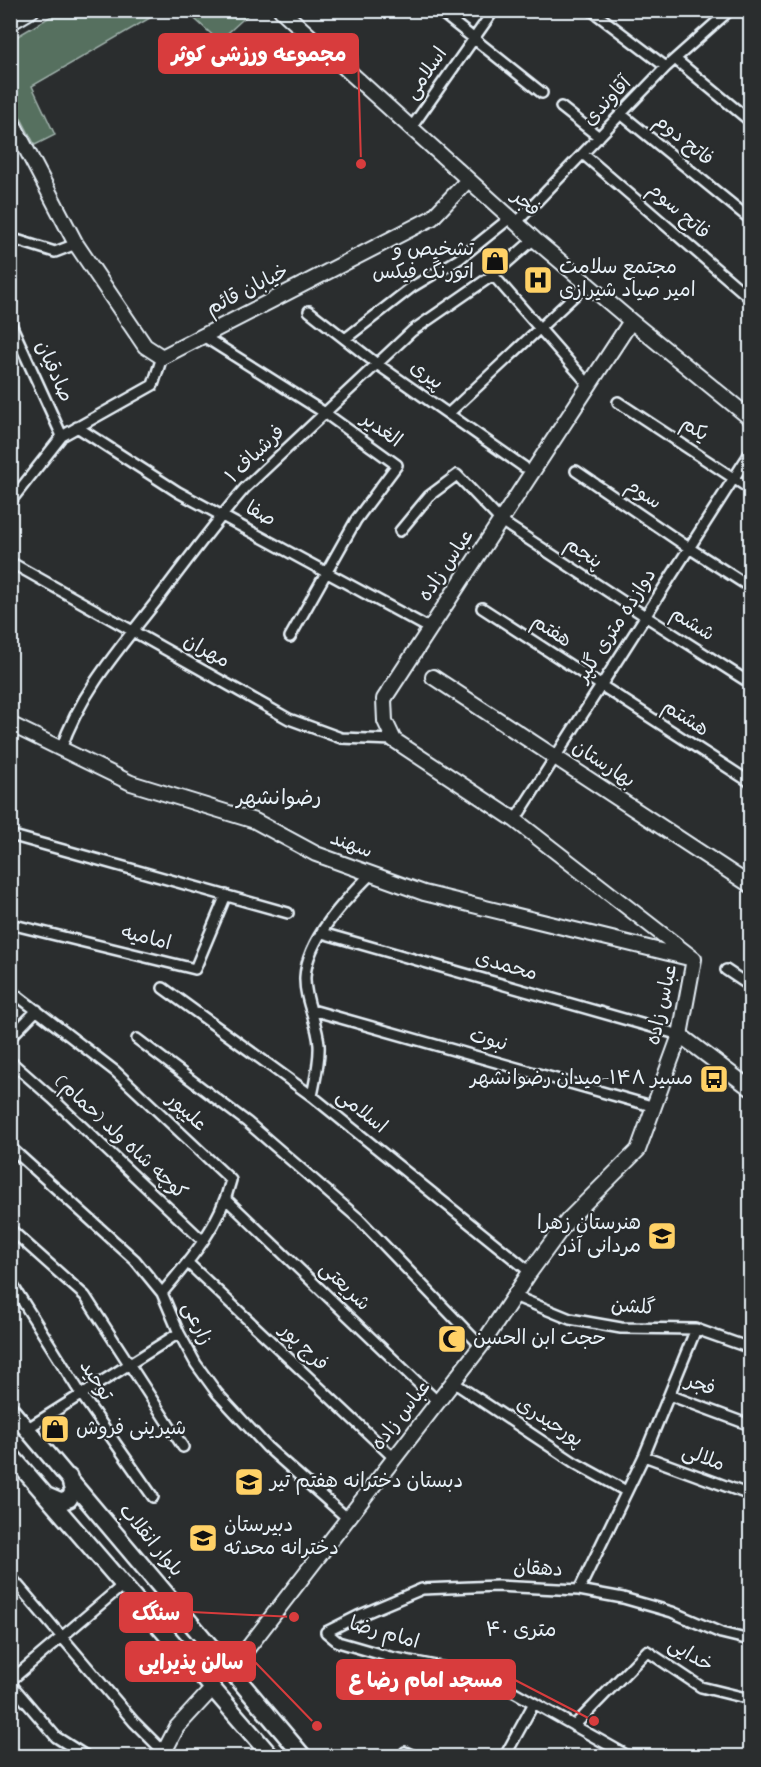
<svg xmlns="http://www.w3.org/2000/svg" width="761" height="1767" viewBox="0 0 761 1767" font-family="'Indie Flower','Playpen Sans Arabic',sans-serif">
  <rect width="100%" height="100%" fill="#2a2d2e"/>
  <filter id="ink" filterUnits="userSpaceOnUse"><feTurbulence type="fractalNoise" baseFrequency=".0167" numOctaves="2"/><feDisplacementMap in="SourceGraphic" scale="12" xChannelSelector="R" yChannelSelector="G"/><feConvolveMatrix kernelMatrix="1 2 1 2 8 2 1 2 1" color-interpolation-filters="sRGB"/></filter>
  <g filter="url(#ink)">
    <path fill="#56705e" stroke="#9fb0ab" stroke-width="1.5" d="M 60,11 L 162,11 L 32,86 L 55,135 L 35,145 L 11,99 L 11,40 Z
      M 182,11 L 252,10 L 252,11 L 219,41 L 186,11 Z"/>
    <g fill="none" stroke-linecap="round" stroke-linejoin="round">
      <g stroke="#e8f1f8" stroke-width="14">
        <path id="street" d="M 438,10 L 542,93
          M 591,10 L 666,67
          M 675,59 L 750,121
          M 561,107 L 599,137
          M 621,114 L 750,219
          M 411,128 L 494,10
          M 583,154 L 750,298
          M 516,223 L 666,67 L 730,10
          M 10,238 L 55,252 L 76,244
          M 493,275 L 590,386
          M 309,311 L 377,364 L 524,467
          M 10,322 L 62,436
          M 203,336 L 325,413 L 397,465 L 356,520 L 290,637
          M 345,339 L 412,287 L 459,259 L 510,218
          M 618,402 L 750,489
          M 448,414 L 587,284
          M 77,427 L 178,492 L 429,628
          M 576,471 L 689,548 L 750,587
          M 10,502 L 62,436 L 153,385 L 162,357
          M 400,531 L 429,496 L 457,475 L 501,521 L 645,616 L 750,683
          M 10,562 L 289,719 L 341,738 L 394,740
          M 482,608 L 750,782
          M 61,749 C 80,693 119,649 155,603 C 184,564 213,525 245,488 L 412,331 L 493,275 L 534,239
          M 515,820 L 750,453
          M 10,835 L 288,913
          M 10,924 L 195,969 L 226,895
          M 322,933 L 680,1035
          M 726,970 L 750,986
          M 163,988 L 312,1096 L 530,1272
          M 10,990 L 115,1071 L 231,1180 C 220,1225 192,1258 162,1293
          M 312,1010 L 655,1107
          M 10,1038 L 37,1010
          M 137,1039 L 247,1122 L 359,1219 L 481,1346
          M 10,1061 L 52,1098 L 203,1241
          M 312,1096 C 315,1080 320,1061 319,1045 C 318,1023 304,1000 305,977 C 307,939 346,899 371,874
          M 10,1147 L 135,1260 L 162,1293 L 179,1333 L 196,1364 L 217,1393 L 267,1447 L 347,1518
          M 226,1199 L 438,1402
          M 10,1229 L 85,1296 L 183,1447
          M 188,1263 L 394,1458
          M 10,1281 L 81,1394 L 153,1497
          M 514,1296 L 570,1319 L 621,1328 L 696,1329 L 750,1348
          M 453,1382 L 575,1463 L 626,1491
          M 669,1395 L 750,1425
          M 28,1428 L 179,1333
          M 644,1456 L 750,1495
          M 10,1576 L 134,1722 L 164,1752
          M 579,1590 L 644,1456 L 696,1329
          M 10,1681 L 123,1585
          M 10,1683 L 56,1737 L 86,1756
          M 574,1726 L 647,1651 L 701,1687 L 750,1699
          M 405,1752 L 414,1756
          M 505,1756 L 534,1703
          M 628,1756 L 509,1689 L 472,1673 L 390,1657 L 338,1642 L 326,1632 L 358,1616 L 422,1589 L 498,1586 L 579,1590 L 623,1598 L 672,1612 L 721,1633 L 750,1640"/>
      </g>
      <g stroke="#e8f1f8" stroke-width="18">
        <path id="secondary" d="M 281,10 L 534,239 L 631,321 L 750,418
          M 10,23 L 32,10
          M 10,118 L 76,244 L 145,346 L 162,357 L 432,218 L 468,180
          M 433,677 L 750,885
          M 10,724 L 131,783 L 255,821 L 316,854 L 424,893 L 689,958
          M 680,1035 L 750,1088
          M 230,1671 L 481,1346 L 530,1272 L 568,1220 L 638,1150 L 680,1035 L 694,959 L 515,820 L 394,740 L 385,721 L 384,699 L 631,321
          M 162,1756 L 177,1727 L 213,1688"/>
      </g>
      <g stroke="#e8f1f8" stroke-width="20">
        <path id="primary" d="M 10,1409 L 303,1756
          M 10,1454 L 271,1756
          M 47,1496 L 61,1502 L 69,1499 L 73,1492 L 69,1477"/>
      </g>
      <use href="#street" stroke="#2a2d2e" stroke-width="9"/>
      <use href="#secondary" stroke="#2a2d2e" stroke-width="14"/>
      <use href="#primary" stroke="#2a2d2e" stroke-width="15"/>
    </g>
  </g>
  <defs>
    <g id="shop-square" transform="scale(1.5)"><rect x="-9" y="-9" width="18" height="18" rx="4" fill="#ffd166" stroke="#2a2d2e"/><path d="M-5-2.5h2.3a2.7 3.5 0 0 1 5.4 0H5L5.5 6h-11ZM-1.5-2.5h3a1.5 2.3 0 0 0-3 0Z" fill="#111"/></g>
    <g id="hospital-square" transform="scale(1.5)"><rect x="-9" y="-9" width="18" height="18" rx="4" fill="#ffd166" stroke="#2a2d2e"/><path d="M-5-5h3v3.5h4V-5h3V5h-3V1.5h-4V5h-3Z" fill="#111"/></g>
    <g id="bus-square" transform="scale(1.5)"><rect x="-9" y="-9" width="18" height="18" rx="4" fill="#ffd166" stroke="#2a2d2e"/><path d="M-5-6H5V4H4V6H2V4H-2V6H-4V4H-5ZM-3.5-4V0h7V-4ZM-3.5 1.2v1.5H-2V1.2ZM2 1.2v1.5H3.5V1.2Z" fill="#111"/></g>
    <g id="school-square" transform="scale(1.5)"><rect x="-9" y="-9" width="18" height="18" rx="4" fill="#ffd166" stroke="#2a2d2e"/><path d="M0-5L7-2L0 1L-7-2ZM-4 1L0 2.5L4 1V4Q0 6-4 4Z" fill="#111"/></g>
    <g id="mosque-square" transform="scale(1.5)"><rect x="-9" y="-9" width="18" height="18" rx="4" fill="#ffd166" stroke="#2a2d2e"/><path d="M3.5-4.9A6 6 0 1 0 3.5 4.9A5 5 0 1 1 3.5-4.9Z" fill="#111"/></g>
  </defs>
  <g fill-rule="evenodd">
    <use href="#shop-square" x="495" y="261"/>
    <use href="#hospital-square" x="538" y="280"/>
    <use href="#bus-square" x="714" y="1079"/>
    <use href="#school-square" x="662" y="1236"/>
    <use href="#mosque-square" x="452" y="1339"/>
    <use href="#shop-square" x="55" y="1429"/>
    <use href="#school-square" x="249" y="1482"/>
    <use href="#school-square" x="203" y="1538"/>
  </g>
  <g text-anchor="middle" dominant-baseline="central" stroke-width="4.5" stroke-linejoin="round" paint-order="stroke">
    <g font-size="20" fill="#e8f1f8" stroke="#2a2d2e">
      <text transform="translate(427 74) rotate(-55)">اسلامی</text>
      <text transform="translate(608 102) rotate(-46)">آقاوندی</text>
      <text transform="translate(683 141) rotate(39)">فاتح دوم</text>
      <text transform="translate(525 204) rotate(42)">فجر</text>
      <text transform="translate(678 212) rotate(41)">فاتح سوم</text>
      <text transform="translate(248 291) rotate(-27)">خیابان قائم</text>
      <text transform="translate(53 372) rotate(66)">صادقیان</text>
      <text transform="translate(426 376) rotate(36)">پیری</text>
      <text transform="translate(694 430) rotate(33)">یکم</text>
      <text transform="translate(381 431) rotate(36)">الغدیر</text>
      <text transform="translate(256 455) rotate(-44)">فرشباف ۱</text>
      <text transform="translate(643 495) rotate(34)">سوم</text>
      <text transform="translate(260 515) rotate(29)">صفا</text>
      <text transform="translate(583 554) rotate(34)">پنجم</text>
      <text transform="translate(447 566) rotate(-56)">عباس زاده</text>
      <text transform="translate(692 625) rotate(32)">ششم</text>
      <text transform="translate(617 626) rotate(-57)">دوازده متری گلپر</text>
      <text transform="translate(551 632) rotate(33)">هفتم</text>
      <text transform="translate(206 652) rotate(29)">مهران</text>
      <text transform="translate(685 719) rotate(33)">هشتم</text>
      <text transform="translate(603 765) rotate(33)">بهارستان</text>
      <text transform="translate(351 846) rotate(20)">سهند</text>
      <text transform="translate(146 939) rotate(14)">امامیه</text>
      <text transform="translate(506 967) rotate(16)">محمدی</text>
      <text transform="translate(663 1005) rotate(-77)">عباس زاده</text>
      <text transform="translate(488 1041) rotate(16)">نبوت</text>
      <text transform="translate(361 1112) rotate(39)">اسلامی</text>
      <text transform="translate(186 1113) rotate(43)">علیپور</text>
      <text transform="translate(120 1138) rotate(43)">کوچه شاه ولد (حمام)</text>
      <text transform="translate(344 1287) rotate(44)">شریعتی</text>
      <text transform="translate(633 1308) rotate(4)">گلشن</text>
      <text transform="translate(196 1324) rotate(65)">زارعی</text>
      <text transform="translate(303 1348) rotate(44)">فرج پور</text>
      <text transform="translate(95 1381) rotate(57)">توحید</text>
      <text transform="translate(700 1386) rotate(20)">فجر</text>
      <text transform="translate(402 1416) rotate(-52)">عباس زاده</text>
      <text transform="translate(549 1423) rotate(33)">پورحیدری</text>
      <text transform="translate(703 1459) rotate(20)">ملالی</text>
      <text transform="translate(150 1541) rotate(50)">بلوار انقلاب</text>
      <text transform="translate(538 1570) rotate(3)">دهقان</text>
      <text transform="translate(384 1634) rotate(16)">امام رضا</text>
      <text transform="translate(690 1656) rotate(31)">خدایی</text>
    </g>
    <g font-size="20" fill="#e8f1f8" stroke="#2a2d2e" text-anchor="start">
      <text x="474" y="250" text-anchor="end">تشخیص و<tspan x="474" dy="23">اتورنگ فیکس</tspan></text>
      <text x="559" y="268">مجتمع سلامت<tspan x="559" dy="23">امیر صیاد شیرازی</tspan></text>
      <text x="693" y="1079" text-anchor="end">مسیر ۱۴۸-میدان رضوانشهر</text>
      <text x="641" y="1224" text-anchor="end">هنرستان زهرا<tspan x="641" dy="23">مردانی آذر</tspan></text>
      <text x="473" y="1339">حجت ابن الحسن</text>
      <text x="76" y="1429">شیرینی فروش</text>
      <text x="270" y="1482">دبستان دخترانه هفتم تیر</text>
      <text x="224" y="1526">دبیرستان<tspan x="224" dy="23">دخترانه محدثه</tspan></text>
    </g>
    <g font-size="21" fill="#e8f1f8" stroke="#2a2d2e">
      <text x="279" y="799">رضوانشهر</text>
      <text x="521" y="1631">۴۰ متری</text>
    </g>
  </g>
  <path fill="none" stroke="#d83c3d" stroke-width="2" d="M361 164L358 54M294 1617L192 1612M317 1726L255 1662M594 1721L515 1680"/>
  <g fill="#d83c3d" stroke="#2a2d2e" stroke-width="2">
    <circle cx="361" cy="164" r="6"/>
    <circle cx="294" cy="1617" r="6"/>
    <circle cx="317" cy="1726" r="6"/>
    <circle cx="594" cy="1721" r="6"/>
  </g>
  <g fill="#d83c3d" stroke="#d83c3d" stroke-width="2">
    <rect x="159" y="34" width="199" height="39" rx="6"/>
    <rect x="120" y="1593" width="72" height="39" rx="6"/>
    <rect x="126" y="1642" width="129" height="39" rx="6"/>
    <rect x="337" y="1660" width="178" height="39" rx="6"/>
  </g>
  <g font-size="21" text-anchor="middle" font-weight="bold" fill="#fff">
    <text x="259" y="61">مجموعه ورزشی کوثر</text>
    <text x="156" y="1620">سنگک</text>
    <text x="191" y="1669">سالن پذیرایی</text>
    <text x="426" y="1687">مسجد امام رضا ع</text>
  </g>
  <rect width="761" height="1767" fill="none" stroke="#2a2d2e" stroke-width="36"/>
  <rect x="18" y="18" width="725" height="1731" fill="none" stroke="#e8f1f8" stroke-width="2" filter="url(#ink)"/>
</svg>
